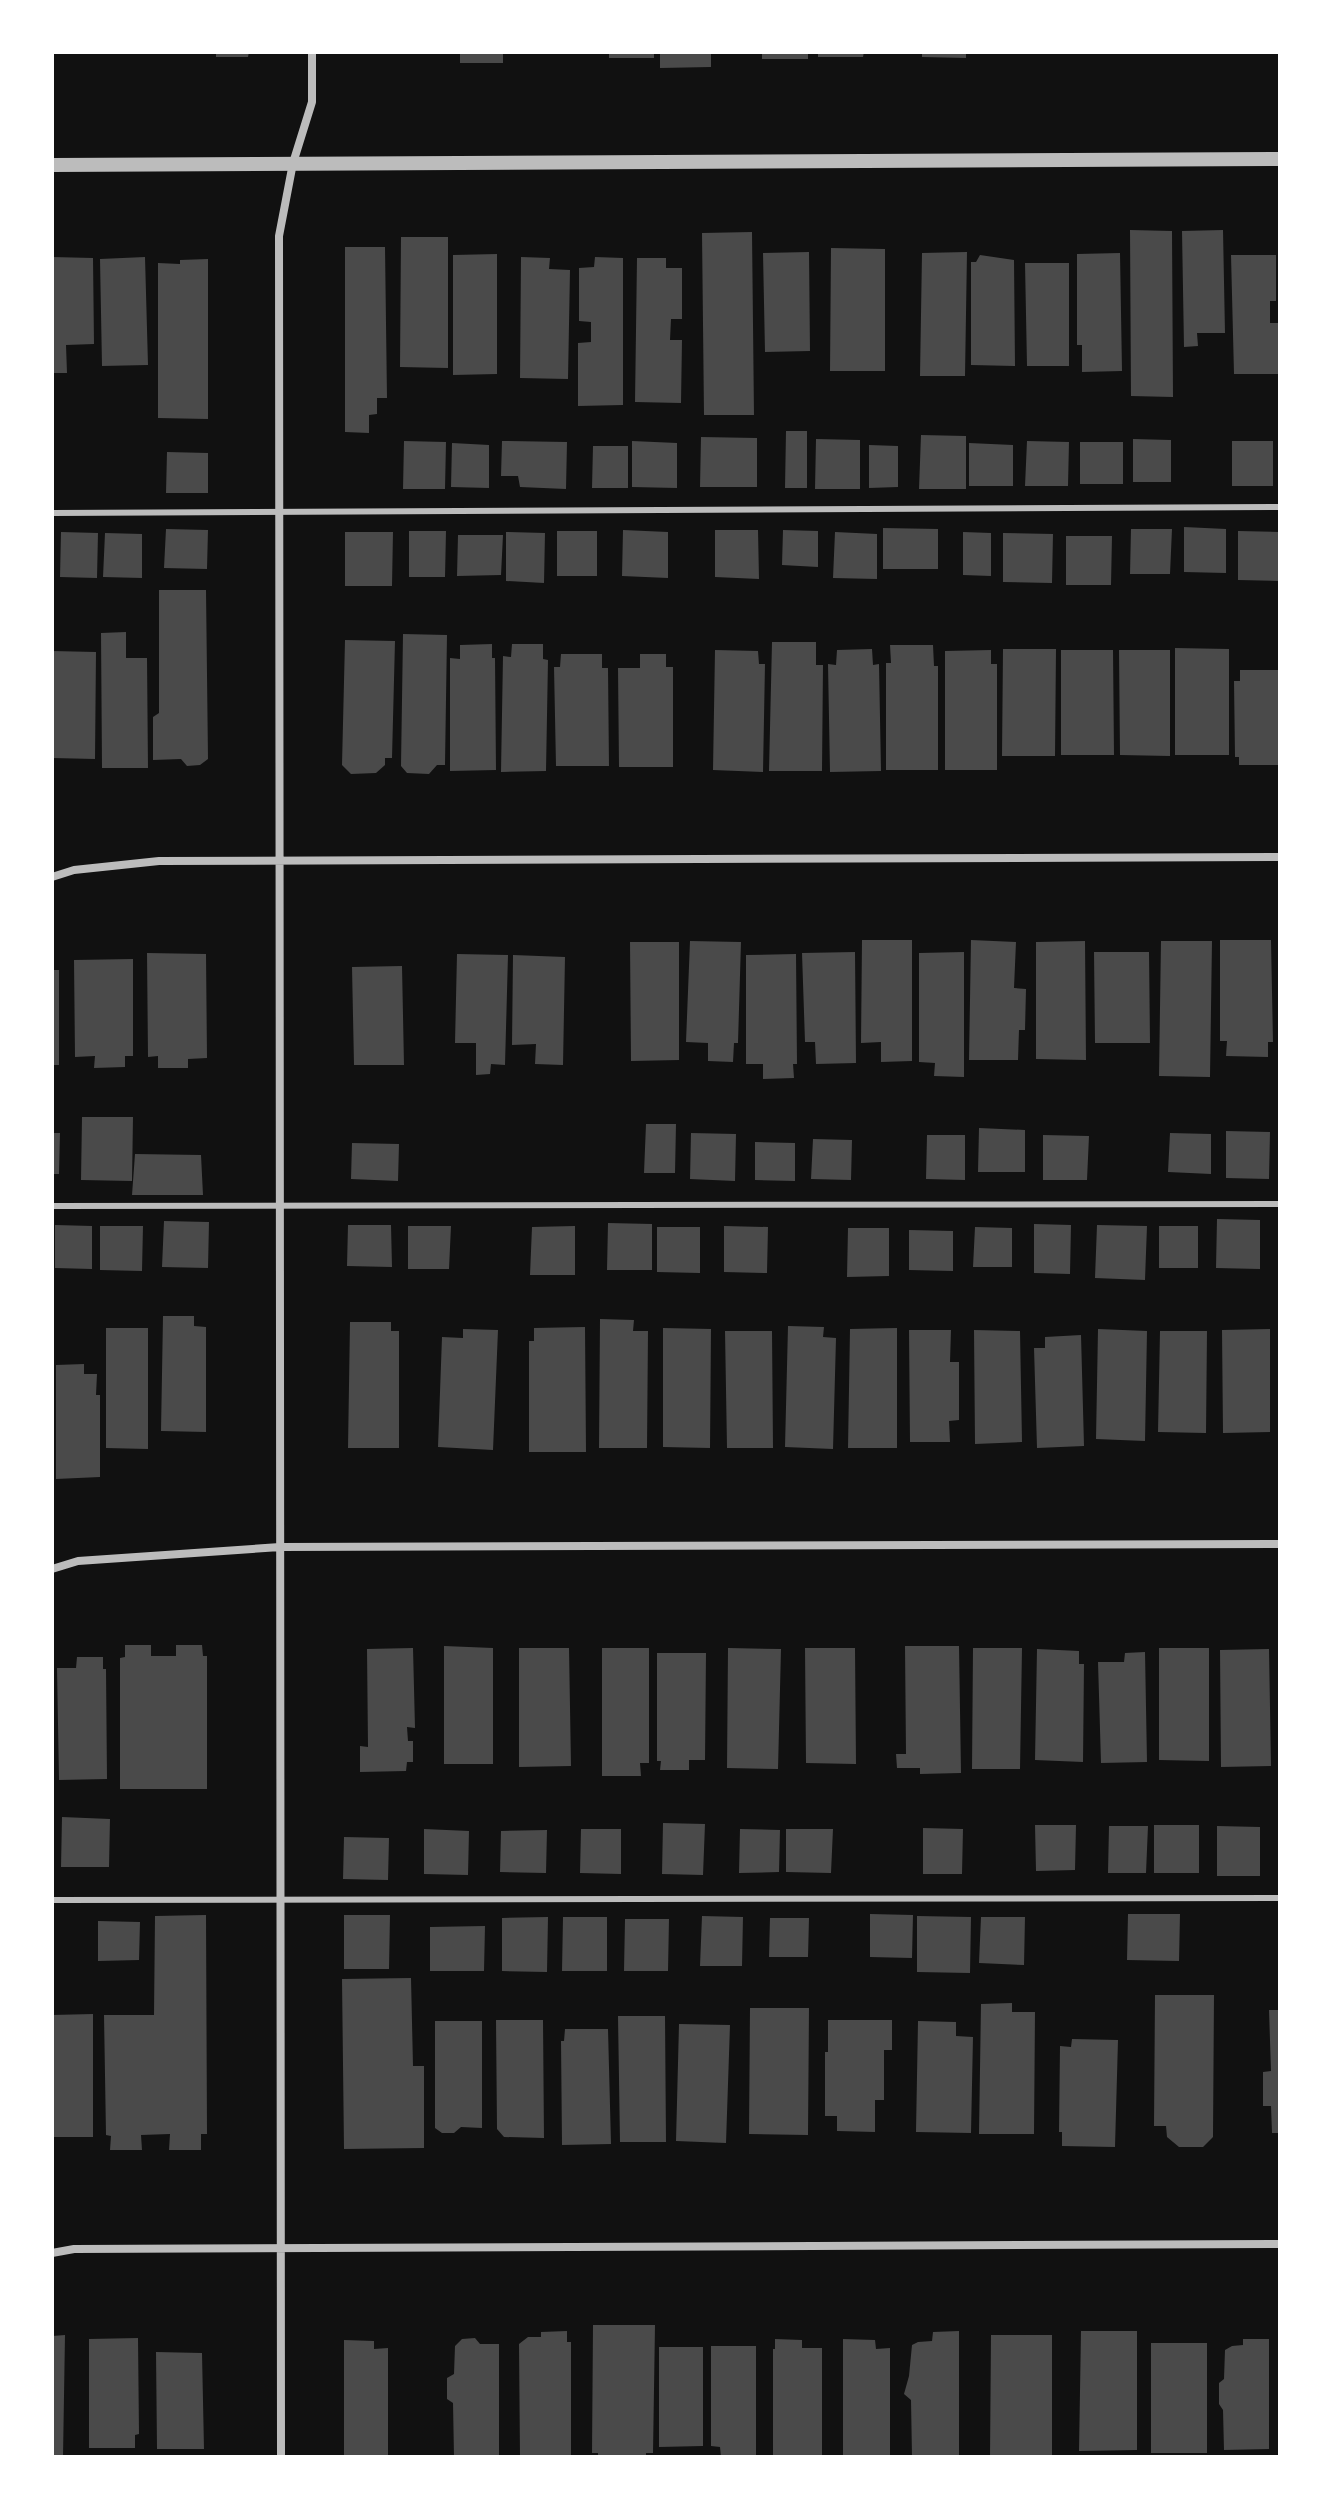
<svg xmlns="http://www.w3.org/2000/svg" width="1332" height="2509" viewBox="0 0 1332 2509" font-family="'PT Sans Narrow',sans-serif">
  <rect width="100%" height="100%" fill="#111"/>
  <path fill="#4a4a4a" d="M 216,52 L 249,52 L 248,57 L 216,57 Z
    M 460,52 L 503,52 L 503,63 L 460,63 Z
    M 609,52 L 654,52 L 654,58 L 609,58 Z
    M 660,52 L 711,52 L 711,67 L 660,68 Z
    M 762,52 L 808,52 L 808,59 L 762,59 Z
    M 818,52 L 864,52 L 863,57 L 818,57 Z
    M 922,52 L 966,52 L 966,58 L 922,57 Z
    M 1130,230 L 1172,231 L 1173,397 L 1131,396 Z
    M 1223,230 L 1225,333 L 1197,333 L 1198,346 L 1184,347 L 1182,231 Z
    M 752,232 L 754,415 L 704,415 L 702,233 Z
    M 401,237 L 448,237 L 448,368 L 400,367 Z
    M 345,247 L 385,247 L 387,398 L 377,398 L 377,414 L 369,415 L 369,433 L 345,432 Z
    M 831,248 L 885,249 L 885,371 L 830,371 Z
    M 809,252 L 810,351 L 765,352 L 763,253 Z
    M 967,252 L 965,376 L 920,376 L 922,253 Z
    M 1120,253 L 1122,371 L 1082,372 L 1082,345 L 1077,345 L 1077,254 Z
    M 497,254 L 497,374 L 453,375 L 453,255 Z
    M 980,255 L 1014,260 L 1015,366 L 971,365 L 971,262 L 976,262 Z
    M 1231,255 L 1276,255 L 1276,301 L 1270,301 L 1270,323 L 1278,323 L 1278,374 L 1234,374 Z
    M 52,257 L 93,258 L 94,344 L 66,345 L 67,373 L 52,373 Z
    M 145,257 L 148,365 L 102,366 L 100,259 Z
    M 521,257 L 550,258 L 549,269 L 570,270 L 568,379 L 520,378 Z
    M 595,257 L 623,258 L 623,405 L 578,406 L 578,343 L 591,342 L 591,322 L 579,321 L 579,268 L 594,267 Z
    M 637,258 L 666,258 L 666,268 L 682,268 L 682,319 L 671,319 L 670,340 L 682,340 L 681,403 L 635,402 Z
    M 208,259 L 208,419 L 158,418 L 158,263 L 180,264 L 180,260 Z
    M 1025,263 L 1069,263 L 1069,366 L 1027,366 Z
    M 786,431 L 807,431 L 807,488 L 785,488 Z
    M 921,435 L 966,436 L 966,489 L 919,489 Z
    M 701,437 L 757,438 L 757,487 L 700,487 Z
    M 816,439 L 860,440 L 860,489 L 815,489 Z
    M 1133,439 L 1171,440 L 1171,482 L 1133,482 Z
    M 404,441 L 446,442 L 445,489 L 403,489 Z
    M 502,441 L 567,442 L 566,489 L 520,487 L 518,476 L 501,476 Z
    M 632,441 L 677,443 L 677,488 L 632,487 Z
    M 1027,441 L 1069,442 L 1068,486 L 1025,486 Z
    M 1232,441 L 1273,441 L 1273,486 L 1232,486 Z
    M 1080,442 L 1123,442 L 1123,484 L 1080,484 Z
    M 452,443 L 489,445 L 489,488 L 451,487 Z
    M 969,443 L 1013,445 L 1013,486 L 969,486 Z
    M 869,445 L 898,446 L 898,487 L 869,488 Z
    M 593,446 L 628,446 L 628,488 L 592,488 Z
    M 167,452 L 208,453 L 208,493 L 166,493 Z
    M 1184,527 L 1226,529 L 1226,573 L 1184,572 Z
    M 883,528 L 938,529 L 938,569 L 883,569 Z
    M 166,529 L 208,530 L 207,569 L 164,568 Z
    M 1131,529 L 1172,529 L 1170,574 L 1130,574 Z
    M 623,530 L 668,532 L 668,578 L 622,576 Z
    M 715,530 L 758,530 L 759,579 L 715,577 Z
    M 783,530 L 818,531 L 818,567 L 782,565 Z
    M 409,531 L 446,531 L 445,577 L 409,577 Z
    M 557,531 L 597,531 L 597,576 L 557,576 Z
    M 1238,531 L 1280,532 L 1279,581 L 1238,580 Z
    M 61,532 L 98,533 L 97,578 L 60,577 Z
    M 345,532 L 393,532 L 392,586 L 345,586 Z
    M 506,532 L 545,533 L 544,583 L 506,581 Z
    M 835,532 L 877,534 L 877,579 L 833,578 Z
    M 963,532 L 991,533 L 991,576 L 963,575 Z
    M 105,533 L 142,534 L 142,578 L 103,577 Z
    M 1003,533 L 1053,534 L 1052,583 L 1003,582 Z
    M 458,535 L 503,535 L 501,575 L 457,576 Z
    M 1066,536 L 1112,536 L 1111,585 L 1066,585 Z
    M 159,590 L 206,590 L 208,759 L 200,765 L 187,766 L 181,759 L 153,760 L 153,717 L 159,713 Z
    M 126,632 L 126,658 L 147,658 L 148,768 L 102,768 L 101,633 Z
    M 403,634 L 447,635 L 445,765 L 437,765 L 429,774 L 407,773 L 401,766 Z
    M 345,640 L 395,641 L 392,758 L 385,758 L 385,765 L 376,773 L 351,774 L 342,765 Z
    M 772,642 L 816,642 L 816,665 L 823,665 L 822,771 L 769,771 Z
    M 492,644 L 492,658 L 495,658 L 496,770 L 450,771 L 450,658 L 460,659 L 460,645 Z
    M 512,644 L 543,644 L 543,659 L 548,660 L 546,771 L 501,772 L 503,656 L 511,657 Z
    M 890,645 L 933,645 L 934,666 L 938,666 L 938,770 L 886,770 L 886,663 L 891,663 Z
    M 1175,648 L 1229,649 L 1229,755 L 1175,755 Z
    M 872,649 L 873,665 L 879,664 L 881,771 L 830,772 L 828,664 L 836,665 L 837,650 Z
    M 1003,649 L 1056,649 L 1055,756 L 1002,756 Z
    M 715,650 L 758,651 L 759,664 L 765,664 L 763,772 L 713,770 Z
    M 991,650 L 991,664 L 997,664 L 997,770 L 945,770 L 945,651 Z
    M 1061,650 L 1113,650 L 1114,755 L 1061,755 Z
    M 1119,650 L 1170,650 L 1170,756 L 1120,755 Z
    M 52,651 L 96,652 L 95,759 L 52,758 Z
    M 561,654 L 602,654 L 602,668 L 608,668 L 609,766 L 556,766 L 554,667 L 560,667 Z
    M 640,654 L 666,654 L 666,667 L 673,667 L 673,767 L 619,767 L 618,668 L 640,668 Z
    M 1240,670 L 1280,670 L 1280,765 L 1239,765 L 1239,757 L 1235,757 L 1234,681 L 1240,681 Z
    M 862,940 L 912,940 L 912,1061 L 881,1062 L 881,1042 L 861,1043 Z
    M 971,940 L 1016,942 L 1014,988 L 1026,989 L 1025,1030 L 1019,1030 L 1018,1060 L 969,1060 Z
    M 1220,940 L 1271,940 L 1273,1042 L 1268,1042 L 1268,1057 L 1226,1056 L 1227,1041 L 1220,1041 Z
    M 690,941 L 741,942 L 738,1043 L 734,1043 L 733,1062 L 708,1061 L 708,1043 L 686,1042 Z
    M 1085,941 L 1086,1060 L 1036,1059 L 1036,942 Z
    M 1161,941 L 1212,941 L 1210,1077 L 1159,1076 Z
    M 630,942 L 679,942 L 679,1060 L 631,1061 Z
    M 855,952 L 856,1063 L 816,1064 L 815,1042 L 805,1042 L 802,953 Z
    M 964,952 L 964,1077 L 934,1076 L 935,1063 L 919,1062 L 919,953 Z
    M 1094,952 L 1149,952 L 1150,1043 L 1095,1043 Z
    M 147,953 L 206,954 L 207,1058 L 188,1059 L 188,1068 L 158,1068 L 158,1056 L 148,1057 Z
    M 457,954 L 508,955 L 505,1065 L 491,1064 L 490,1074 L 476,1075 L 476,1043 L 455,1043 Z
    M 796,954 L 797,1064 L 793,1064 L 794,1078 L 763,1079 L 763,1064 L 746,1064 L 746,955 Z
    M 513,955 L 565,957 L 563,1065 L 535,1064 L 536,1044 L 512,1045 Z
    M 133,959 L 133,1056 L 125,1056 L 125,1067 L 94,1068 L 95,1056 L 75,1057 L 74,960 Z
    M 402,966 L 404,1065 L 354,1065 L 352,967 Z
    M 52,970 L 59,970 L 59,1065 L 52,1065 Z
    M 82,1117 L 133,1117 L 132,1181 L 81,1180 Z
    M 646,1124 L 676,1124 L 675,1173 L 644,1173 Z
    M 979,1128 L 1025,1130 L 1025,1172 L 978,1172 Z
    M 1226,1131 L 1270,1132 L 1269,1179 L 1226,1178 Z
    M 52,1133 L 60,1133 L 59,1174 L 52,1174 Z
    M 691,1133 L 736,1134 L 735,1181 L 690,1179 Z
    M 1170,1133 L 1211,1134 L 1211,1174 L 1168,1172 Z
    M 927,1135 L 965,1135 L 965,1180 L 926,1179 Z
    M 1043,1135 L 1089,1136 L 1087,1180 L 1043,1180 Z
    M 813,1139 L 852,1140 L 851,1180 L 811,1179 Z
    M 755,1142 L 795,1143 L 795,1181 L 755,1180 Z
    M 352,1143 L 399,1144 L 398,1181 L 351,1179 Z
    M 135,1154 L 201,1155 L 203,1195 L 132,1195 Z
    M 1217,1219 L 1260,1220 L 1260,1269 L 1216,1268 Z
    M 164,1221 L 209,1222 L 208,1268 L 162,1267 Z
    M 608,1223 L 652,1224 L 652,1270 L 607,1270 Z
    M 1034,1224 L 1071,1225 L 1070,1274 L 1034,1273 Z
    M 55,1225 L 92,1226 L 92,1269 L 55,1268 Z
    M 348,1225 L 391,1225 L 392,1267 L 347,1266 Z
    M 1097,1225 L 1147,1226 L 1145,1280 L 1095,1278 Z
    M 100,1226 L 143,1226 L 142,1271 L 100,1270 Z
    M 408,1226 L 451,1226 L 449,1269 L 408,1269 Z
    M 575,1226 L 575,1275 L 530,1275 L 532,1227 Z
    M 724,1226 L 768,1227 L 767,1273 L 724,1272 Z
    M 1159,1226 L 1198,1226 L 1198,1268 L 1159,1268 Z
    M 657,1227 L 700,1227 L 700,1273 L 657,1272 Z
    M 975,1227 L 1012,1228 L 1012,1267 L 973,1267 Z
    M 848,1228 L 889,1228 L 889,1276 L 847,1277 Z
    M 909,1230 L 953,1231 L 953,1271 L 909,1270 Z
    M 163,1316 L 194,1316 L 194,1326 L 206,1327 L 206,1432 L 161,1431 Z
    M 600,1319 L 634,1320 L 633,1331 L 648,1331 L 647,1448 L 599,1448 Z
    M 350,1322 L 391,1322 L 391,1331 L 399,1331 L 399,1448 L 348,1448 Z
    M 788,1326 L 824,1327 L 823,1337 L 836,1338 L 833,1449 L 785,1447 Z
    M 585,1327 L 586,1452 L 529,1452 L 529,1341 L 534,1341 L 534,1328 Z
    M 106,1328 L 148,1328 L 148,1449 L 106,1448 Z
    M 663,1328 L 711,1329 L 710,1448 L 663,1447 Z
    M 897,1328 L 897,1448 L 848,1448 L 850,1329 Z
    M 463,1329 L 498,1330 L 493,1450 L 438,1447 L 442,1337 L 463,1338 Z
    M 1098,1329 L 1147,1331 L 1145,1441 L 1096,1439 Z
    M 1270,1329 L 1270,1432 L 1223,1433 L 1222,1330 Z
    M 909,1330 L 951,1330 L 950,1362 L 959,1362 L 959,1420 L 949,1421 L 950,1442 L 910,1442 Z
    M 974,1330 L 1020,1331 L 1022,1442 L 975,1444 Z
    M 725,1331 L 772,1331 L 773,1448 L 727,1448 Z
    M 1160,1331 L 1207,1331 L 1206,1433 L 1158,1432 Z
    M 1081,1335 L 1084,1446 L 1037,1448 L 1034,1348 L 1045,1348 L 1045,1337 Z
    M 84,1364 L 84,1374 L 97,1374 L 96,1395 L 100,1395 L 100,1477 L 56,1479 L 56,1365 Z
    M 125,1645 L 151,1645 L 151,1656 L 176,1656 L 176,1645 L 202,1645 L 203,1656 L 207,1656 L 207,1789 L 120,1789 L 120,1658 L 125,1657 Z
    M 444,1646 L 493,1648 L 493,1764 L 444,1764 Z
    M 905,1646 L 959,1646 L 961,1773 L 920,1774 L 920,1768 L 897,1768 L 896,1754 L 906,1754 Z
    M 413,1648 L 415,1728 L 407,1727 L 408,1741 L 413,1741 L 413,1762 L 407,1762 L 406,1771 L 360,1772 L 360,1746 L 368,1747 L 367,1649 Z
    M 519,1648 L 569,1648 L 571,1766 L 519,1767 Z
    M 602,1648 L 649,1648 L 649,1763 L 640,1763 L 641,1776 L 602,1776 Z
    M 728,1648 L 781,1649 L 778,1769 L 727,1768 Z
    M 805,1648 L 855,1648 L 856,1764 L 806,1763 Z
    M 973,1648 L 1022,1648 L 1020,1769 L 972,1769 Z
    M 1159,1648 L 1209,1648 L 1209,1761 L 1159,1760 Z
    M 1037,1649 L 1079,1651 L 1079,1664 L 1084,1664 L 1083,1762 L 1035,1760 Z
    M 1269,1649 L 1271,1766 L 1221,1767 L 1220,1650 Z
    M 1145,1652 L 1147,1762 L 1101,1763 L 1098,1662 L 1124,1662 L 1125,1653 Z
    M 657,1653 L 706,1653 L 705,1760 L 689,1760 L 689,1770 L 660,1770 L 661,1761 L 657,1761 Z
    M 77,1657 L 103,1657 L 103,1669 L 106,1669 L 107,1779 L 59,1780 L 57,1668 L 76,1668 Z
    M 62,1817 L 110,1819 L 109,1867 L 61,1867 Z
    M 663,1823 L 705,1824 L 703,1875 L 662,1874 Z
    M 1035,1825 L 1076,1825 L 1075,1870 L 1036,1871 Z
    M 1154,1825 L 1199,1825 L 1199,1873 L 1154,1873 Z
    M 1109,1826 L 1148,1826 L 1146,1873 L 1108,1873 Z
    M 1217,1826 L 1260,1827 L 1260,1876 L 1217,1876 Z
    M 923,1828 L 963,1829 L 962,1874 L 923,1874 Z
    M 424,1829 L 469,1831 L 468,1875 L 424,1874 Z
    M 581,1829 L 621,1829 L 621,1874 L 580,1873 Z
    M 740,1829 L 780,1830 L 779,1872 L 739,1873 Z
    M 786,1829 L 833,1829 L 831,1873 L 786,1872 Z
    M 547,1830 L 546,1873 L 500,1872 L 501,1831 Z
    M 344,1837 L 389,1838 L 388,1880 L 343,1879 Z
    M 870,1914 L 913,1915 L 912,1958 L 870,1957 Z
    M 1128,1914 L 1180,1914 L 1179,1961 L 1127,1960 Z
    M 206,1915 L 207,2134 L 201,2134 L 201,2150 L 169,2150 L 170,2134 L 141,2135 L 142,2150 L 110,2150 L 111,2136 L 106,2135 L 104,2015 L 154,2015 L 155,1916 Z
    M 344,1915 L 390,1915 L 389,1969 L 344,1969 Z
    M 702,1916 L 743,1917 L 742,1966 L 700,1966 Z
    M 917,1916 L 971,1917 L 970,1973 L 917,1972 Z
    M 548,1917 L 547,1972 L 502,1971 L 502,1918 Z
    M 563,1917 L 607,1917 L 607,1971 L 562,1971 Z
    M 981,1917 L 1025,1917 L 1024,1965 L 979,1963 Z
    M 770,1918 L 809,1918 L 808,1957 L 769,1957 Z
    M 625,1919 L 669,1919 L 668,1971 L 624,1971 Z
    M 98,1921 L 140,1922 L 139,1960 L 98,1961 Z
    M 485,1926 L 484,1971 L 430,1971 L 430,1927 Z
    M 411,1978 L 413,2066 L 424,2066 L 424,2148 L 344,2149 L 342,1979 Z
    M 1155,1995 L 1214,1995 L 1213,2137 L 1203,2147 L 1179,2147 L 1167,2137 L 1166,2126 L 1154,2126 Z
    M 1012,2003 L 1012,2012 L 1035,2012 L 1034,2134 L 979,2134 L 981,2004 Z
    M 750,2008 L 809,2008 L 808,2135 L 749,2134 Z
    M 1269,2010 L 1280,2010 L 1280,2133 L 1272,2133 L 1271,2106 L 1263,2106 L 1263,2072 L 1271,2071 Z
    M 93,2014 L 93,2137 L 52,2137 L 52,2015 Z
    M 618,2016 L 665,2016 L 666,2142 L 620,2142 Z
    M 496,2020 L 543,2020 L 544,2138 L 504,2137 L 497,2129 Z
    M 828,2020 L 892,2020 L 892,2050 L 884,2050 L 884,2100 L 875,2100 L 875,2132 L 837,2131 L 837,2116 L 825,2116 L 825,2052 L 828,2052 Z
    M 435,2021 L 482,2021 L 482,2128 L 461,2127 L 454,2133 L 442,2133 L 435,2128 Z
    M 918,2021 L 956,2022 L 956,2036 L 973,2037 L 971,2133 L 916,2132 Z
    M 679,2024 L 730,2025 L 726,2143 L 676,2141 Z
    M 565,2029 L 608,2029 L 611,2144 L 562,2145 L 561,2041 L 564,2041 Z
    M 1072,2039 L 1118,2040 L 1115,2147 L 1062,2146 L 1062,2132 L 1059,2132 L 1060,2046 L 1071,2047 Z
    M 593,2325 L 655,2325 L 653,2453 L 646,2453 L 646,2457 L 598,2457 L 598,2453 L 592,2453 Z
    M 567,2331 L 567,2342 L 571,2342 L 571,2457 L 520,2457 L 519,2344 L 528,2337 L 541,2337 L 541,2332 Z
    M 959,2331 L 959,2457 L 912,2457 L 911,2400 L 904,2394 L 909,2376 L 912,2345 L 918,2342 L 932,2341 L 933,2332 Z
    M 1081,2331 L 1137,2331 L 1137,2450 L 1079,2451 Z
    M 65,2335 L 63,2457 L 52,2457 L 52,2336 Z
    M 991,2335 L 1052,2335 L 1052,2457 L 990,2457 Z
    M 138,2338 L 139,2434 L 135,2435 L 135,2448 L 89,2448 L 89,2339 Z
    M 475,2338 L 480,2344 L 499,2344 L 499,2457 L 454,2457 L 453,2403 L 447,2399 L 447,2378 L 454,2374 L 455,2346 L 462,2339 Z
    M 775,2339 L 802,2340 L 802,2348 L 822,2348 L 822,2457 L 773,2457 L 773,2349 L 775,2349 Z
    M 843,2339 L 875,2340 L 876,2349 L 890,2348 L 890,2455 L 843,2455 Z
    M 1243,2339 L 1269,2339 L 1269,2449 L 1224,2450 L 1223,2410 L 1219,2404 L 1219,2383 L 1224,2379 L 1225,2350 L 1232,2346 L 1243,2345 Z
    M 344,2340 L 374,2341 L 374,2349 L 388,2348 L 388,2457 L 344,2457 Z
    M 1151,2343 L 1207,2343 L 1207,2453 L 1151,2453 Z
    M 711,2346 L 756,2346 L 756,2457 L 721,2457 L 720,2447 L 711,2446 Z
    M 659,2347 L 703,2347 L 703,2446 L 659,2447 Z
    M 156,2352 L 202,2353 L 204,2449 L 157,2449 Z"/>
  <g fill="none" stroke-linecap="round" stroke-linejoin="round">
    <path stroke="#bcbcbc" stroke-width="6" d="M 52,513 L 1280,507
      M 52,1206 L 1280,1204
      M 52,1900 L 1280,1898"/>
    <path stroke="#bcbcbc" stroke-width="8" d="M 52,877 L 74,870 L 159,861 L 1280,857
      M 52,1569 L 78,1561 L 280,1547 L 1280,1544
      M 52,2253 L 74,2249 L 1280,2244
      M 281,2457 L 279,236 L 293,163 L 312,102 L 312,52"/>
    <path stroke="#bcbcbc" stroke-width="14" d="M 52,165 L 1280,159"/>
  </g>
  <rect width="1332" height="2509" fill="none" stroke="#ffffff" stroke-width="108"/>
</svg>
